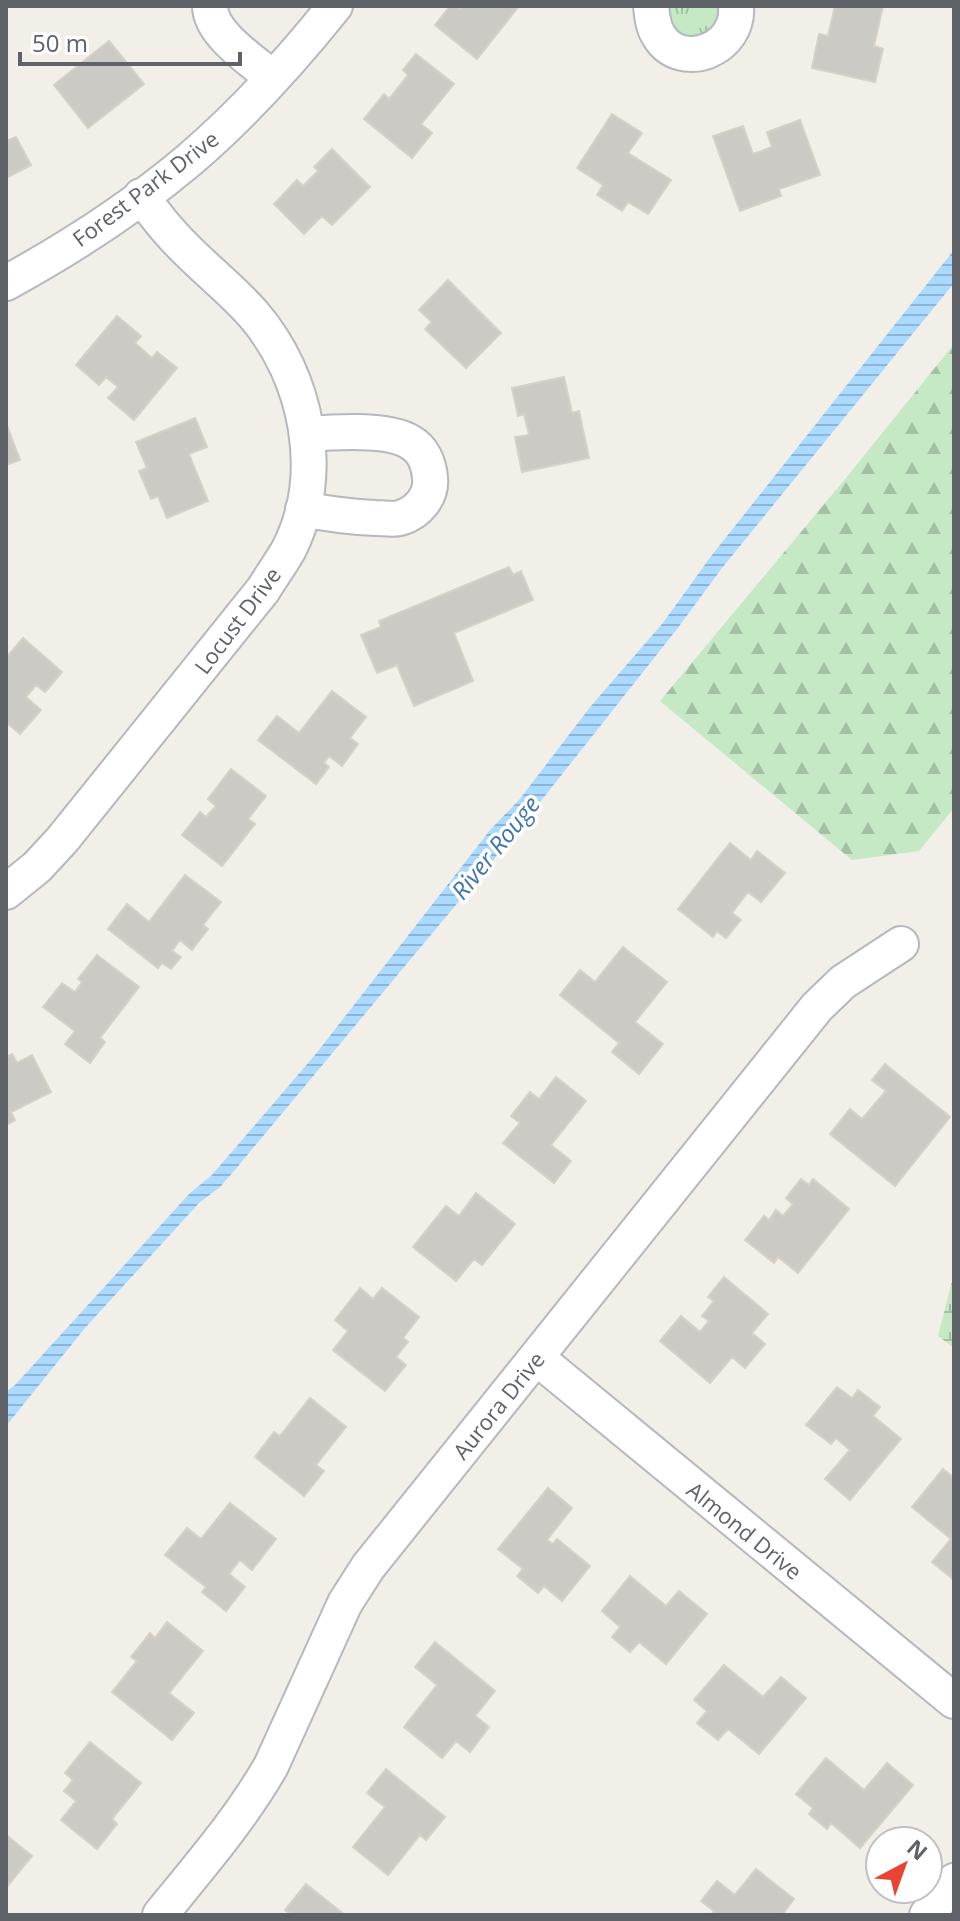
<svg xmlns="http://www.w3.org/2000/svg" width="960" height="1921" viewBox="0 0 960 1921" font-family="'Open Sans',sans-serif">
  <defs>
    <pattern id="grass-tufts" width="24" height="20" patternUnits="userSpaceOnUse" patternTransform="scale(2)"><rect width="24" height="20" fill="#c5e8c5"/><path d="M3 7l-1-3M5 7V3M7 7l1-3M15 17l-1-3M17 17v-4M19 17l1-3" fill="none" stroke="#a3c0a4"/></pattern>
    <pattern id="forest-firs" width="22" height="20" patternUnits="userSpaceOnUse" patternTransform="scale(2)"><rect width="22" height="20" fill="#c5e8c5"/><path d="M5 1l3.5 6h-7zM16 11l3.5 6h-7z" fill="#a3c0a4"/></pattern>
    <pattern id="wetland-marsh" width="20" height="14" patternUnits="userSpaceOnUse" patternTransform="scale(2)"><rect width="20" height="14" fill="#c5e8c5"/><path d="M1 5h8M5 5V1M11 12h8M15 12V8" fill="none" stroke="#a3c0a4"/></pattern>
    <pattern id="water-rules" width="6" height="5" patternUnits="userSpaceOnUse" patternTransform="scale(2)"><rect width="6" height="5" fill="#aadaff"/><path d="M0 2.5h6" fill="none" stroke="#8eb4d2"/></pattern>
  </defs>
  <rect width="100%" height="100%" fill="#f1efe8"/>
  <path fill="url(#grass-tufts)" d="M 667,6 L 720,6 L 719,21 C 715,25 710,32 705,35 C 692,43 672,33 668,19 C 666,15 667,10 667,6 Z"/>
  <path fill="url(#forest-firs)" d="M 954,344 L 954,808 L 919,851 L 852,860 L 660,701 L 846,478 Z"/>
  <path fill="url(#wetland-marsh)" d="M 954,1273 L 954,1348 L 938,1336 Z"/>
  <path fill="url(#water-rules)" d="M 954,250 L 954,283 L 722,568 L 677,629 L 510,840 L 234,1171 L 220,1187 L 199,1203 L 85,1328 L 6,1426 L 6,1392 L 15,1385 L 190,1193 L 211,1176 L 315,1055 L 491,829 L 519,800 L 591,706 L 662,624 L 712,555 Z"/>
  <path fill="#cccac5" stroke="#d6d1c6" stroke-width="2" d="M 450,6 L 457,6 L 461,9 L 463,6 L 519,6 L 477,59 L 435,25 Z
    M 835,6 L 883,6 L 874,46 L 883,49 L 875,82 L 812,68 L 819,34 L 828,36 Z
    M 109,41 L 144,84 L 88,128 L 54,85 Z
    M 416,54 L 454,84 L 421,124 L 432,133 L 412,158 L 364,119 L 384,94 L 389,99 L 408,75 L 403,70 Z
    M 612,114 L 642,133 L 628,153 L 671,180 L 648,214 L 628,202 L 622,211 L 597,195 L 603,185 L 577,168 Z
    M 800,120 L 820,175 L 779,189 L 781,196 L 740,211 L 713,136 L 743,126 L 753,154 L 772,147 L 767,132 Z
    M 16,137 L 31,165 L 6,178 L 6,141 Z
    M 332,149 L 370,187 L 332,225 L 322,216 L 304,234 L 274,204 L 297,180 L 303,186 L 318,171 L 314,167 Z
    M 448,280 L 501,333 L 466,368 L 425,329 L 432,322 L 419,310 Z
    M 117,316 L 141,336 L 135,343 L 152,358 L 157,352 L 177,368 L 134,420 L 108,398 L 118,387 L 106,377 L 99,385 L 76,365 Z
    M 564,377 L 572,413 L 579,411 L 589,458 L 522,472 L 515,437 L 529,435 L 524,414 L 518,416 L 512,388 Z
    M 195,418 L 207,447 L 189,454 L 208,501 L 167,518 L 158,496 L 151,499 L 139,471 L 147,468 L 136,442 Z
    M 6,423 L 20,460 L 6,465 Z
    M 509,567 L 513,575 L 521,571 L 533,600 L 454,633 L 473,681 L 414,706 L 397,665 L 377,673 L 361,635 L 381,627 L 379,621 Z
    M 23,638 L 62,672 L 45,692 L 36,685 L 26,697 L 41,710 L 20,734 L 6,722 L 6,658 Z
    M 332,691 L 366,717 L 350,738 L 358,744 L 342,766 L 329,756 L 324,763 L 329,767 L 316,784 L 258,740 L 277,716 L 299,733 Z
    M 231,769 L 266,796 L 248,819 L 255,824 L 222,866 L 182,835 L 200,812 L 206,817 L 216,806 L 208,799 Z
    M 730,843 L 751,860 L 757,851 L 785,873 L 761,902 L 748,892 L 732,913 L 741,920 L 726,938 L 717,931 L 713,937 L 678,909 Z
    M 185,875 L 221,902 L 203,925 L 208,929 L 192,950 L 180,940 L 172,951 L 181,957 L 171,969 L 162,963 L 158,968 L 108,929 L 127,904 L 149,922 Z
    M 623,947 L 667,982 L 635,1022 L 663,1044 L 639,1074 L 612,1052 L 619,1043 L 560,995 L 580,970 L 595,982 Z
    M 97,955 L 139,987 L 100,1038 L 105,1042 L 90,1063 L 65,1044 L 75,1031 L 43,1007 L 62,983 L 75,992 L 82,982 L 78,979 Z
    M 12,1054 L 17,1063 L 32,1055 L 51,1092 L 11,1112 L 15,1120 L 6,1125 L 6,1057 Z
    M 885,1064 L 950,1117 L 895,1186 L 830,1134 L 850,1109 L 862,1119 L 886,1091 L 872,1080 Z
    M 556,1077 L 586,1101 L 551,1145 L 571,1161 L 554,1183 L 503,1143 L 520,1123 L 511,1116 L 530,1092 L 539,1099 Z
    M 801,1179 L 809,1185 L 813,1179 L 849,1209 L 798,1273 L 778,1257 L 774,1263 L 745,1240 L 764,1216 L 769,1220 L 776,1210 L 783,1216 L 793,1204 L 786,1198 Z
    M 476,1193 L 515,1224 L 482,1265 L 474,1259 L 456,1281 L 413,1247 L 446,1206 L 459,1216 Z
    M 724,1277 L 768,1314 L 752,1333 L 765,1344 L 745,1368 L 732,1357 L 710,1383 L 660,1341 L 681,1316 L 700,1332 L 709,1321 L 702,1316 L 714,1301 L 708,1297 Z
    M 360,1288 L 373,1299 L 382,1288 L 419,1317 L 403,1338 L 408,1342 L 396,1357 L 406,1365 L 385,1391 L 333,1350 L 348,1331 L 335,1320 Z
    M 837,1387 L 852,1398 L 858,1390 L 880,1407 L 873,1416 L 901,1439 L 850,1500 L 825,1479 L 850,1450 L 836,1438 L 831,1444 L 806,1425 Z
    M 310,1398 L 346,1427 L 316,1465 L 324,1471 L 304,1496 L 255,1457 L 274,1432 L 280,1436 Z
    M 943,1469 L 954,1478 L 954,1580 L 932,1562 L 951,1539 L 912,1507 Z
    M 548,1488 L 572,1508 L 547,1540 L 553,1544 L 557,1539 L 590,1566 L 562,1601 L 544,1586 L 538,1593 L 517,1576 L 523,1569 L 498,1549 Z
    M 230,1503 L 276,1539 L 252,1570 L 240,1560 L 229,1574 L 245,1587 L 226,1611 L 202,1592 L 206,1587 L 165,1555 L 187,1528 L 201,1539 Z
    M 630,1576 L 666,1606 L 679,1591 L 707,1614 L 666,1664 L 639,1642 L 630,1652 L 612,1637 L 620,1627 L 602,1611 Z
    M 167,1622 L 203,1651 L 169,1693 L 194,1713 L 172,1740 L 112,1692 L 137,1661 L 131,1657 L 150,1633 L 155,1638 Z
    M 435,1642 L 495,1691 L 475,1716 L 489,1727 L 470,1752 L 456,1741 L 442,1758 L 404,1727 L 437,1685 L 415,1667 Z
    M 724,1665 L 763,1697 L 781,1677 L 806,1698 L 759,1754 L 728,1729 L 718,1740 L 697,1723 L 707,1711 L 694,1700 Z
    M 90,1742 L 141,1783 L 112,1819 L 117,1824 L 97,1849 L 61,1820 L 76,1801 L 64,1791 L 73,1780 L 65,1773 Z
    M 826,1758 L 864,1790 L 887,1763 L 913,1785 L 860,1848 L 831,1823 L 827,1829 L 809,1814 L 813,1808 L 796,1794 Z
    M 386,1769 L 445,1817 L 426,1840 L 420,1835 L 388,1875 L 353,1847 L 385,1807 L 367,1793 Z
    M 6,1835 L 32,1856 L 6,1888 Z
    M 756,1869 L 794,1899 L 782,1915 L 711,1915 L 714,1911 L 701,1901 L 717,1881 L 735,1895 Z
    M 306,1884 L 345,1915 L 292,1915 L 285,1910 Z"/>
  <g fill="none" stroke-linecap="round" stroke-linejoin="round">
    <g stroke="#b5b8bc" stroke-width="38">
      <path id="minor" d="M 210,6 C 210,34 253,61 273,78
        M 651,6 C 652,16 653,27 659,36 C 681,72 740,50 736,6
        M 6,283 C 70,248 132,208 188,161 C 242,115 291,61 335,6
        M 303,509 C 328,514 350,517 376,518 C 383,518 393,520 400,518 C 418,513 432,496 430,478 C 429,464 423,449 410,442 C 387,428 334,432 307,434
        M 6,892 L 37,867 L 62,840 L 263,590 C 271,577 281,563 289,549 C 327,474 307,377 254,315 C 228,285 194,261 168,230 C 158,219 150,207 141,196
        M 537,1358 L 954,1701
        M 160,1915 C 199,1867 240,1820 271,1766 L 345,1603 L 368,1567 L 817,1007 L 843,982 L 901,944
        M 927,1915 L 954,1881"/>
    </g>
    <use href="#minor" stroke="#fff" stroke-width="34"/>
  </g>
  <g text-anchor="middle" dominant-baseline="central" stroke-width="7" stroke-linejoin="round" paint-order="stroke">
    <g font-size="22" fill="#5f6368" stroke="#fff">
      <text transform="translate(145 188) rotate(-37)">Forest Park Drive</text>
      <text transform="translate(237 620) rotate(-53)">Locust Drive</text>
      <text transform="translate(498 1405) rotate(-51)">Aurora Drive</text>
      <text transform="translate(745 1530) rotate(39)">Almond Drive</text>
    </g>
    <g font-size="24" font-style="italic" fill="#4174aa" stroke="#fff">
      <text transform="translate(495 847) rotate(-51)">River Rouge</text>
    </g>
  </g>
  <rect width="960" height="1921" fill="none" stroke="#5f6368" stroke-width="16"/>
  <g transform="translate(904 1865) rotate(41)"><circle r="38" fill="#ffffff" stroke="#bfc1c3" stroke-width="2"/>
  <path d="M0-6L14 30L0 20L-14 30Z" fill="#ea4335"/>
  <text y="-12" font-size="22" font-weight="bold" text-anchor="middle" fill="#5f6368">N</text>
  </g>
  <path d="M20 52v12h220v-12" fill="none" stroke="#5f6368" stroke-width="4"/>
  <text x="32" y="52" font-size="24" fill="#5f6368" stroke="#ffffff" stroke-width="6" paint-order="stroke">50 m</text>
</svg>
